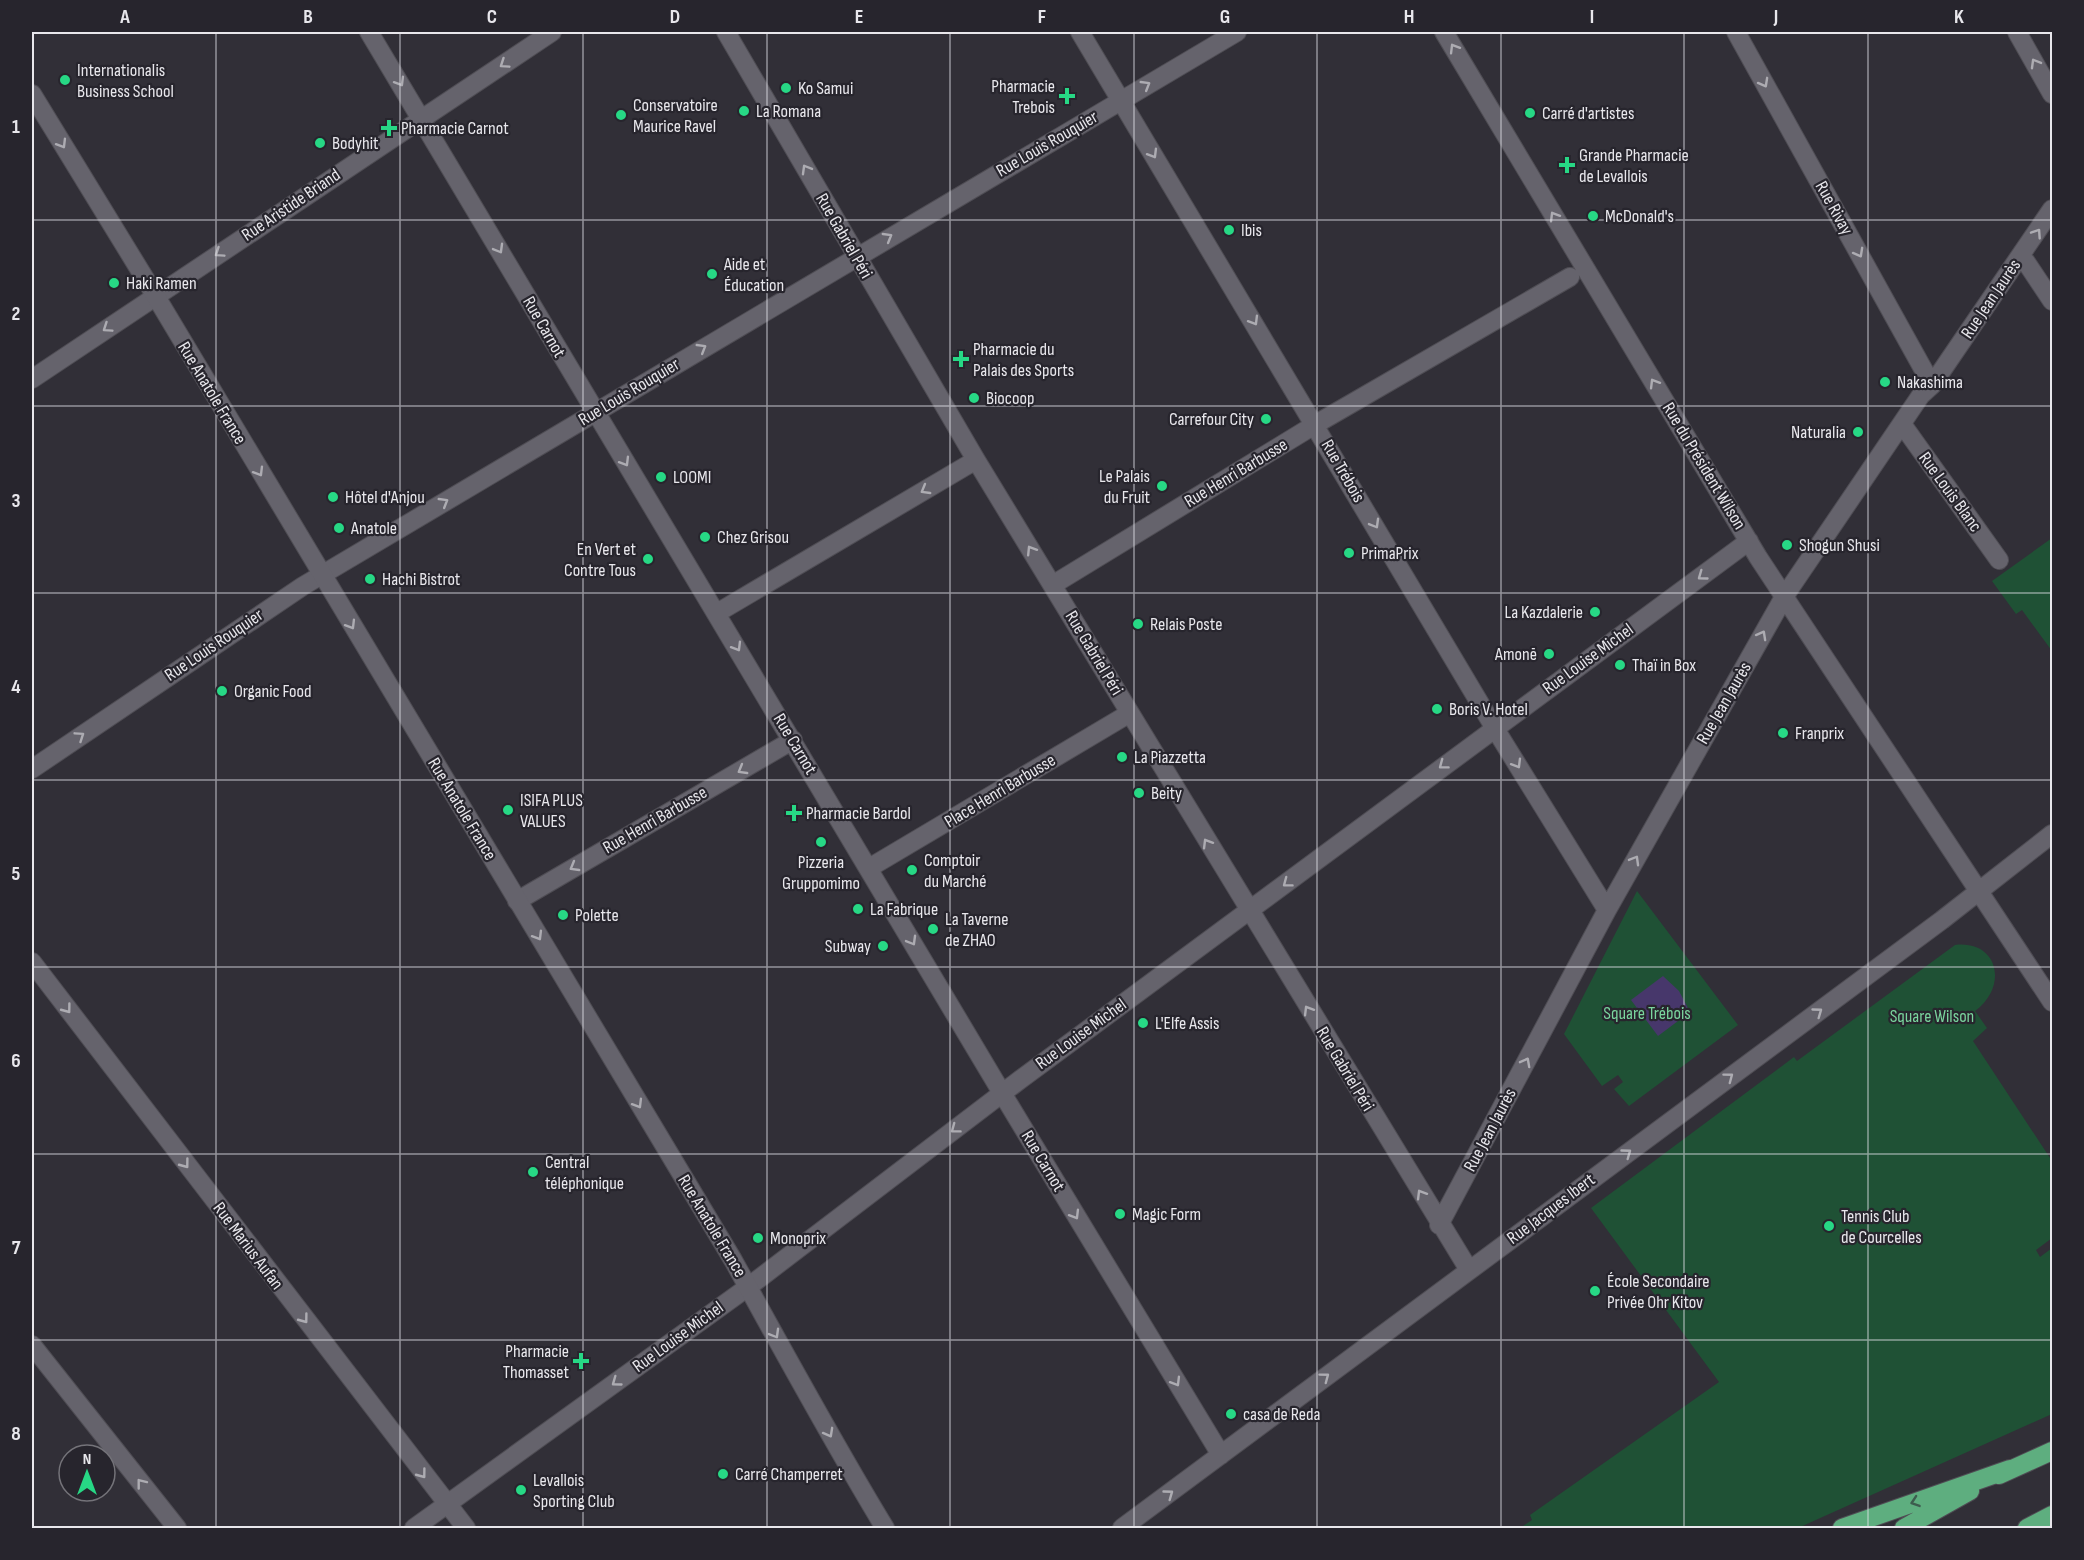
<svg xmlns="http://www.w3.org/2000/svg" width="2084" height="1560" viewBox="0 0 2084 1560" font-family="'Sofia Sans Condensed',sans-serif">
  <rect width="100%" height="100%" fill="#312f37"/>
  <path fill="#1f5135" d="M 2052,538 L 2052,651 L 2022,610 L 2016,614 L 1992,581 Z
    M 1637,891 L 1738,1025 L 1629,1106 L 1614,1089 L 1623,1082 L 1618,1075 L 1602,1086 L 1564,1034 Z
    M 1955,945 C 1998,940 2009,986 1975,1011 L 1987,1028 L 1973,1041 L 2052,1161 L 2052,1238 L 2036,1250 L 2040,1257 L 2052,1248 L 2052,1414 L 1798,1528 L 1520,1528 L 1532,1520 L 1530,1515 L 1719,1382 L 1591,1208 L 1794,1057 L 1797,1061 Z"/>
  <path fill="#47376b" d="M 1663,976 L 1679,991 L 1690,1012 L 1658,1036 L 1631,1000 Z"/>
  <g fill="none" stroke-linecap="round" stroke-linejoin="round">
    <g stroke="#4f4d54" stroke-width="20">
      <path id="street" d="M 369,32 L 1002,1093 L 1221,1455
        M 726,32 L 976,460 L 1469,1270
        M 1080,32 L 1494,727 L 1607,910
        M 1444,32 L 1758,557 L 2052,1002
        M 1736,32 L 1932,385
        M 2017,32 L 2052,94
        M 2026,262 L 2052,301
        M 32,379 L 552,32
        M 1902,424 L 1999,560
        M 1059,581 L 1316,424 L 1570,277
        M 717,613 L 976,460
        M 32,769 L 303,586 L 1237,32
        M 869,868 L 1130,713
        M 517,901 L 793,740
        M 32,962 L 466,1528
        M 1439,1225 L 1607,910 L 1784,597 L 1921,395 L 1932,385 L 2052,209
        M 32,1345 L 177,1528
        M 414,1528 L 748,1287 L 1021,1079 L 1749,541
        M 1122,1528 L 1942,920 L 2052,834"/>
    </g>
    <g stroke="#4f4d54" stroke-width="20">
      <path id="secondary" d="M 32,94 L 155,295 L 733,1260 C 783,1350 832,1441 885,1528"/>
    </g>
    <g stroke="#4f4d54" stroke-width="20">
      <path id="highway" d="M 1999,1475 L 2052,1451
        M 1842,1528 L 2010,1469
        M 1904,1528 L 1970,1491
        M 2027,1528 L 2052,1515"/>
    </g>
    <use href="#street" stroke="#65636c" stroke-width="18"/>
    <use href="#secondary" stroke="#65636c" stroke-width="18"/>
    <use href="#highway" stroke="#5eae7f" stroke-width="18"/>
  </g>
  <defs><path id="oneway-chevron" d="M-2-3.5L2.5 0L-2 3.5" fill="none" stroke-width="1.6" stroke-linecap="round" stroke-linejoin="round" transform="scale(1.5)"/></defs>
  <g stroke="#adacb2">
    <use href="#oneway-chevron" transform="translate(1454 48) rotate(-121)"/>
    <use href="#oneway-chevron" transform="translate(2035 63) rotate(-120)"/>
    <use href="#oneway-chevron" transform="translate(504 64) rotate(146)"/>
    <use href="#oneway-chevron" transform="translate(400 82) rotate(59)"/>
    <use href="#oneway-chevron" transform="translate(1764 83) rotate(61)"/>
    <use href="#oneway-chevron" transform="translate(1146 85) rotate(-31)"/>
    <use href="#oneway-chevron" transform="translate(62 144) rotate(59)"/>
    <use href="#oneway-chevron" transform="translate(1153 154) rotate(59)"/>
    <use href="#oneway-chevron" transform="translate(806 169) rotate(-120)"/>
    <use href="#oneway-chevron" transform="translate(1554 216) rotate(-121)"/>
    <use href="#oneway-chevron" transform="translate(2037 233) rotate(-56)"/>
    <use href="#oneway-chevron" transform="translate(888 237) rotate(-30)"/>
    <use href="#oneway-chevron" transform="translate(499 249) rotate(60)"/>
    <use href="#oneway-chevron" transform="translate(219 253) rotate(146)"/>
    <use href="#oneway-chevron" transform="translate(1859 253) rotate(61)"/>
    <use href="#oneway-chevron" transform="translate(1254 321) rotate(59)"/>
    <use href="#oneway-chevron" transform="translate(107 328) rotate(146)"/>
    <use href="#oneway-chevron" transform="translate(702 348) rotate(-31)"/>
    <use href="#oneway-chevron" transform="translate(1654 383) rotate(-121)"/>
    <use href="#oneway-chevron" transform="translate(625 462) rotate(59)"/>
    <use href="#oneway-chevron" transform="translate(259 472) rotate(59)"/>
    <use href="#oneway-chevron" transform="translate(925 490) rotate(150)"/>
    <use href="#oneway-chevron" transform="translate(444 502) rotate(-31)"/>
    <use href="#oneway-chevron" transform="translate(1375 524) rotate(60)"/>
    <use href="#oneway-chevron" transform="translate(1031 550) rotate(-122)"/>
    <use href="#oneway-chevron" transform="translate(1702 576) rotate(144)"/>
    <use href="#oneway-chevron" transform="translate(351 625) rotate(59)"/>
    <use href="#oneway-chevron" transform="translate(1762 635) rotate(-61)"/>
    <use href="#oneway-chevron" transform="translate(737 647) rotate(59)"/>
    <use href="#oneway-chevron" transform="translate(80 736) rotate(-34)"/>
    <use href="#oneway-chevron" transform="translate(1517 764) rotate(59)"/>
    <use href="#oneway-chevron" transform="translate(1443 765) rotate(143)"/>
    <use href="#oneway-chevron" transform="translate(742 770) rotate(150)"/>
    <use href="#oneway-chevron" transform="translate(1207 843) rotate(-121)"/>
    <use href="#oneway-chevron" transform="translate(1635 860) rotate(-60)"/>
    <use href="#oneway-chevron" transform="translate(574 867) rotate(150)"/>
    <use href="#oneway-chevron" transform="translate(1287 883) rotate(143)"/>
    <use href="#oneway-chevron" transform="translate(538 936) rotate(59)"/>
    <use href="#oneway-chevron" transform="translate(912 941) rotate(60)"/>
    <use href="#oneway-chevron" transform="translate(67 1009) rotate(53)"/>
    <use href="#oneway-chevron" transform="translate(1308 1010) rotate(-121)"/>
    <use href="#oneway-chevron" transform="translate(1818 1012) rotate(-36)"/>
    <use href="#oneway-chevron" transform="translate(1526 1062) rotate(-62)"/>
    <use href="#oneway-chevron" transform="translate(1729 1077) rotate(-37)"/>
    <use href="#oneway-chevron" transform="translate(638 1104) rotate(59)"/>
    <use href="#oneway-chevron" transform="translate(955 1129) rotate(143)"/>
    <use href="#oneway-chevron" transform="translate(1627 1153) rotate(-36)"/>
    <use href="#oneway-chevron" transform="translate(185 1164) rotate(53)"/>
    <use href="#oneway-chevron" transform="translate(1421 1194) rotate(-121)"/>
    <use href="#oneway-chevron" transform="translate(1075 1215) rotate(59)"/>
    <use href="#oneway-chevron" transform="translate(304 1319) rotate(53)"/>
    <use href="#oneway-chevron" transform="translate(775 1334) rotate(60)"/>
    <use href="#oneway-chevron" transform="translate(1325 1377) rotate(-37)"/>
    <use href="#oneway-chevron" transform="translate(616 1382) rotate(144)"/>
    <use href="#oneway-chevron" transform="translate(1176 1382) rotate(59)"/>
    <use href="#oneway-chevron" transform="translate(829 1433) rotate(61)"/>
    <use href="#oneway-chevron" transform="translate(422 1474) rotate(53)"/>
    <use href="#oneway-chevron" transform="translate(141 1483) rotate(-128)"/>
    <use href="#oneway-chevron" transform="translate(1169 1494) rotate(-36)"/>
  </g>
  <use stroke="#3d5c4e" href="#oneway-chevron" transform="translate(1915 1502) rotate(161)"/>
  <path fill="none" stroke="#e8e7ec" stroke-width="1.5" stroke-opacity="0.55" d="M 216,32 L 216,1528M 400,32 L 400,1528M 583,32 L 583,1528M 767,32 L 767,1528M 950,32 L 950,1528M 1134,32 L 1134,1528M 1317,32 L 1317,1528M 1501,32 L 1501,1528M 1684,32 L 1684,1528M 1868,32 L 1868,1528M 32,220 L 2052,220M 32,406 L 2052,406M 32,593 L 2052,593M 32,780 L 2052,780M 32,967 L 2052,967M 32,1154 L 2052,1154M 32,1340 L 2052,1340"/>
  <g fill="#27d885" stroke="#27252d" stroke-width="2">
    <circle cx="65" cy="80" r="6"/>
    <circle cx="786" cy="88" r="6"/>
    <path d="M1064 87h6v6h6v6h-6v6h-6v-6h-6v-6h6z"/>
    <circle cx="744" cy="111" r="6"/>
    <circle cx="1530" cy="113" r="6"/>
    <circle cx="621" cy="115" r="6"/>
    <path d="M386 119h6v6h6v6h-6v6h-6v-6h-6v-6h6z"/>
    <circle cx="320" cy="143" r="6"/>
    <path d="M1564 156h6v6h6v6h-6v6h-6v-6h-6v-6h6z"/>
    <circle cx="1593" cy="216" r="6"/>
    <circle cx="1229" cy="230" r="6"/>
    <circle cx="712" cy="274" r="6"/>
    <circle cx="114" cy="283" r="6"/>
    <path d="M958 350h6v6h6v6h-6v6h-6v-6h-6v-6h6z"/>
    <circle cx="1885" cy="382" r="6"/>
    <circle cx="974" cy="398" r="6"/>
    <circle cx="1266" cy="419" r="6"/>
    <circle cx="1858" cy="432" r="6"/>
    <circle cx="661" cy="477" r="6"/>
    <circle cx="1162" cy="486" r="6"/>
    <circle cx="333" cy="497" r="6"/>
    <circle cx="339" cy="528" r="6"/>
    <circle cx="705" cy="537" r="6"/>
    <circle cx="1787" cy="545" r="6"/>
    <circle cx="1349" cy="553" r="6"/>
    <circle cx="648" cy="559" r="6"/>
    <circle cx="370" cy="579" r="6"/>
    <circle cx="1595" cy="612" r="6"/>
    <circle cx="1138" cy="624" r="6"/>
    <circle cx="1549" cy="654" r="6"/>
    <circle cx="1620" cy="665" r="6"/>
    <circle cx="222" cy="691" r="6"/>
    <circle cx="1437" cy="709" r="6"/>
    <circle cx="1783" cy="733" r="6"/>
    <circle cx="1122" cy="757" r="6"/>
    <circle cx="1139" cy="793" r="6"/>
    <circle cx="508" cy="810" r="6"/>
    <path d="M791 804h6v6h6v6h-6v6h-6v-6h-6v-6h6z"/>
    <circle cx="821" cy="842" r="6"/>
    <circle cx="912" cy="870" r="6"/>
    <circle cx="858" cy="909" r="6"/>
    <circle cx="563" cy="915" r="6"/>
    <circle cx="933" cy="929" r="6"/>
    <circle cx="883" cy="946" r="6"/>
    <circle cx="1143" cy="1023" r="6"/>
    <circle cx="533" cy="1172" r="6"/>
    <circle cx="1120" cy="1214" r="6"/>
    <circle cx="1829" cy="1226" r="6"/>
    <circle cx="758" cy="1238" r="6"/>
    <circle cx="1595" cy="1291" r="6"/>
    <path d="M578 1352h6v6h6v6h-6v6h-6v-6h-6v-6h6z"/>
    <circle cx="1231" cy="1414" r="6"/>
    <circle cx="723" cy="1474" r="6"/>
    <circle cx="521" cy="1490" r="6"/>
  </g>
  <g text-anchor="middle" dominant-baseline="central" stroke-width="4.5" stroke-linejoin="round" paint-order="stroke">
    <g font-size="18" fill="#e8e7ec" stroke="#27252d" text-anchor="start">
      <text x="77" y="70">Internationalis<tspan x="77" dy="21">Business School</tspan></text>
      <text x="1055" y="86" text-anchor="end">Pharmacie<tspan x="1055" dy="21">Trebois</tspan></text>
      <text x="798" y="88">Ko Samui</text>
      <text x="633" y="105">Conservatoire<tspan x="633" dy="21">Maurice Ravel</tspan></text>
      <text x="756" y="111">La Romana</text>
      <text x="1542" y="113">Carré d'artistes</text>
      <text x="401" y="128">Pharmacie Carnot</text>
      <text x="332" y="143">Bodyhit</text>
      <text x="1579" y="155">Grande Pharmacie<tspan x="1579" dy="21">de Levallois</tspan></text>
      <text x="1605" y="216">McDonald's</text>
      <text x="1241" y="230">Ibis</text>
      <text x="724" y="264">Aide et<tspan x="724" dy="21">Éducation</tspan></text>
      <text x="126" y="283">Haki Ramen</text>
      <text x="973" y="349">Pharmacie du<tspan x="973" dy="21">Palais des Sports</tspan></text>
      <text x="1897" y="382">Nakashima</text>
      <text x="986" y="398">Biocoop</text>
      <text x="1254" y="419" text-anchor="end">Carrefour City</text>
      <text x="1846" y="432" text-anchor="end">Naturalia</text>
      <text x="1150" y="476" text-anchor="end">Le Palais<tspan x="1150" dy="21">du Fruit</tspan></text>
      <text x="673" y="477">LOOMI</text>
      <text x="345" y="497">Hôtel d'Anjou</text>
      <text x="351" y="528">Anatole</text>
      <text x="717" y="537">Chez Grisou</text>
      <text x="1799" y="545">Shogun Shusi</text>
      <text x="636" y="549" text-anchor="end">En Vert et<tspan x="636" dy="21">Contre Tous</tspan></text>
      <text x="1361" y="553">PrimaPrix</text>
      <text x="382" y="579">Hachi Bistrot</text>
      <text x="1583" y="612" text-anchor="end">La Kazdalerie</text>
      <text x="1150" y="624">Relais Poste</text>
      <text x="1537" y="654" text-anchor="end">Amonē</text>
      <text x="1632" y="665">Thaï in Box</text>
      <text x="234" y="691">Organic Food</text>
      <text x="1449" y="709">Boris V. Hotel</text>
      <text x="1795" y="733">Franprix</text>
      <text x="1134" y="757">La Piazzetta</text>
      <text x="1151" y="793">Beity</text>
      <text x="520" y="800">ISIFA PLUS<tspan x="520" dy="21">VALUES</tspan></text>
      <text x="806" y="813">Pharmacie Bardol</text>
      <text x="924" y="860">Comptoir<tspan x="924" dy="21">du Marché</tspan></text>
      <text x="821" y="862" text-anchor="middle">Pizzeria<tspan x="821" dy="21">Gruppomimo</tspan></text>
      <text x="870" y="909">La Fabrique</text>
      <text x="575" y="915">Polette</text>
      <text x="945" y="919">La Taverne<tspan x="945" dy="21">de ZHAO</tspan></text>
      <text x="871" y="946" text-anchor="end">Subway</text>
      <text x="1155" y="1023">L'Elfe Assis</text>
      <text x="545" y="1162">Central<tspan x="545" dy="21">téléphonique</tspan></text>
      <text x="1132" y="1214">Magic Form</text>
      <text x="1841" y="1216">Tennis Club<tspan x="1841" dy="21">de Courcelles</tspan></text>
      <text x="770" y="1238">Monoprix</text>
      <text x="1607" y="1281">École Secondaire<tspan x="1607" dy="21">Privée Ohr Kitov</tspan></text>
      <text x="569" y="1351" text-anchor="end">Pharmacie<tspan x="569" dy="21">Thomasset</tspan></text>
      <text x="1243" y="1414">casa de Reda</text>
      <text x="735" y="1474">Carré Champerret</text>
      <text x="533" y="1480">Levallois<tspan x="533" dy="21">Sporting Club</tspan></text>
    </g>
    <g font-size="18" fill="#e8e7ec" stroke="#27252d">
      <text transform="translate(1047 144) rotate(-30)">Rue Louis Rouquier</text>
      <text transform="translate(291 205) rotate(-34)">Rue Aristide Briand</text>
      <text transform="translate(1834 208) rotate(61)">Rue Rivay</text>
      <text transform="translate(844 236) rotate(60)">Rue Gabriel Péri</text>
      <text transform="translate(1991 299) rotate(-56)">Rue Jean Jaurès</text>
      <text transform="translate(544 327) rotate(60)">Rue Carnot</text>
      <text transform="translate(629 392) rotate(-31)">Rue Louis Rouquier</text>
      <text transform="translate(212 393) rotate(59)">Rue Anatole France</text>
      <text transform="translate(1704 466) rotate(59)">Rue du Président Wilson</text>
      <text transform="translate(1343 471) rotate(60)">Rue Trébois</text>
      <text transform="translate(1236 473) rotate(-31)">Rue Henri Barbusse</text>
      <text transform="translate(1950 492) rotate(54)">Rue Louis Blanc</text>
      <text transform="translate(214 645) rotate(-34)">Rue Louis Rouquier</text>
      <text transform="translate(1094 653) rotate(59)">Rue Gabriel Péri</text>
      <text transform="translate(1588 659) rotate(-36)">Rue Louise Michel</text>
      <text transform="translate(1724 703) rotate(-60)">Rue Jean Jaurès</text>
      <text transform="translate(795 744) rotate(59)">Rue Carnot</text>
      <text transform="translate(1000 791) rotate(-31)">Place Henri Barbusse</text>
      <text transform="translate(462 809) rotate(59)">Rue Anatole France</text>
      <text transform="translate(655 820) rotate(-30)">Rue Henri Barbusse</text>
      <text transform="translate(1081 1034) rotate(-36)">Rue Louise Michel</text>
      <text transform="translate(1345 1069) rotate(59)">Rue Gabriel Péri</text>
      <text transform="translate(1490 1130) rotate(-62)">Rue Jean Jaurès</text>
      <text transform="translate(1043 1161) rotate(59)">Rue Carnot</text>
      <text transform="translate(1551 1209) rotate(-37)">Rue Jacques Ibert</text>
      <text transform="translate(712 1226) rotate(59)">Rue Anatole France</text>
      <text transform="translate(248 1246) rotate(53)">Rue Marius Aufan</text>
      <text transform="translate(678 1337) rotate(-36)">Rue Louise Michel</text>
    </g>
    <g font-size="18" fill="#7ad59e" stroke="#27252d">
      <text x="1647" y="1013">Square Trébois</text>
      <text x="1932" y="1016">Square Wilson</text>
    </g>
  </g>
  <rect width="2084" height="1560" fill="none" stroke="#27252d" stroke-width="66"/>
  <g transform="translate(87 1473)"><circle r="28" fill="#27252d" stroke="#747379" stroke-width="1.5"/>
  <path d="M0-4.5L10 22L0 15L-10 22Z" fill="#27d885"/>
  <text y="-9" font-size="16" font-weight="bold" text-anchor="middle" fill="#e8e7ec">N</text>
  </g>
  <rect x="33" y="33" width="2018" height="1494" fill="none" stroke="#e8e7ec" stroke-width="2"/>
  <g font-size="20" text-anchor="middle" font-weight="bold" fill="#e8e7ec">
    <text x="125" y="23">A</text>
    <text x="308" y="23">B</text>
    <text x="492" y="23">C</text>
    <text x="675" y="23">D</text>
    <text x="859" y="23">E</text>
    <text x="1042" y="23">F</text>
    <text x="1225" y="23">G</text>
    <text x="1409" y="23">H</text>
    <text x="1592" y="23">I</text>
    <text x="1776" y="23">J</text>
    <text x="1959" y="23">K</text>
    <text x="16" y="133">1</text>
    <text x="16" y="320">2</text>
    <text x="16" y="507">3</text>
    <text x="16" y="693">4</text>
    <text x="16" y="880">5</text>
    <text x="16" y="1067">6</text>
    <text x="16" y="1254">7</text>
    <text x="16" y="1440">8</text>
  </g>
</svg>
